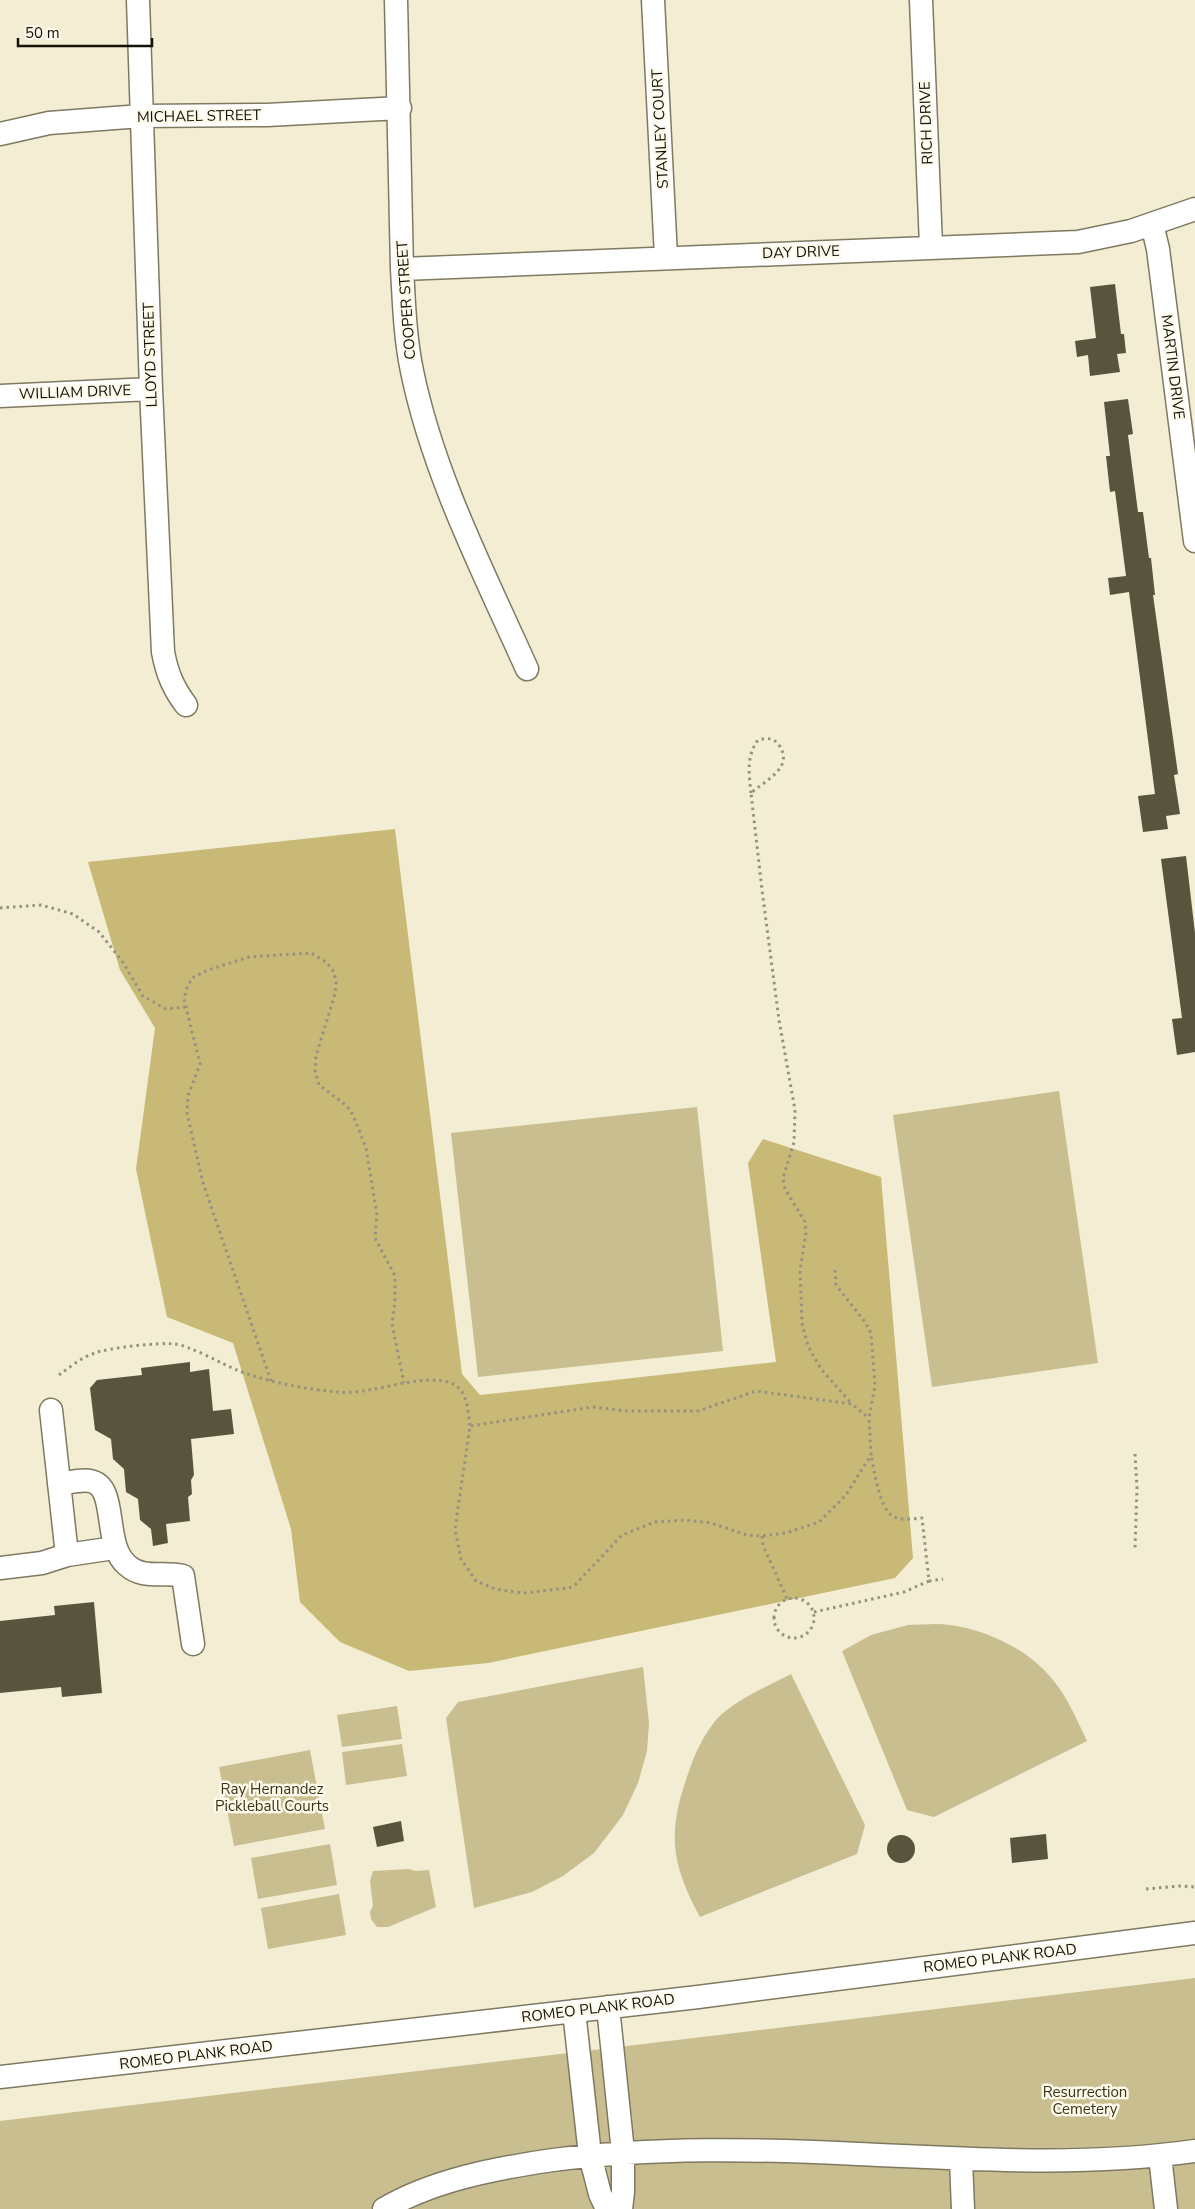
<svg xmlns="http://www.w3.org/2000/svg" width="1195" height="2209" viewBox="0 0 1195 2209" font-family="'Nunito Sans',sans-serif">
  <rect width="100%" height="100%" fill="#f3edd3"/>
  <path fill="#c9be8f" d="M 1059,1091 L 1098,1363 L 932,1387 L 893,1115 Z
    M 697,1107 L 723,1351 L 478,1377 L 451,1133 Z
    M 908,1625 C 922,1625 937,1623 950,1625 C 988,1630 1029,1650 1053,1680 C 1068,1698 1077,1720 1087,1741 L 934,1817 L 907,1810 L 842,1651 L 871,1635 Z
    M 643,1667 L 649,1723 L 647,1751 L 638,1783 L 623,1815 L 594,1853 L 563,1876 L 532,1892 L 474,1908 L 446,1718 L 458,1702 Z
    M 791,1674 L 865,1825 L 857,1854 L 700,1917 C 671,1863 667,1833 688,1774 C 694,1755 703,1736 716,1720 C 733,1701 768,1686 791,1674 Z
    M 397,1706 L 402,1739 L 342,1747 L 337,1715 Z
    M 402,1744 L 407,1776 L 346,1785 L 342,1752 Z
    M 310,1750 L 325,1829 L 234,1846 L 219,1767 Z
    M 330,1844 L 337,1885 L 258,1899 L 251,1858 Z
    M 409,1869 L 416,1871 L 429,1870 L 436,1907 L 388,1927 L 377,1927 L 371,1919 L 370,1912 L 373,1906 L 370,1881 L 373,1871 Z
    M 339,1894 L 346,1935 L 268,1949 L 261,1908 Z
    M 1195,1978 L 1195,2209 L 0,2209 L 0,2121 Z"/>
  <path fill="#c8b976" d="M 395,829 L 462,1374 L 480,1395 L 776,1362 L 748,1163 L 763,1139 L 881,1177 L 913,1558 L 895,1578 L 488,1663 L 409,1671 L 340,1642 L 300,1602 L 291,1529 L 233,1343 L 167,1317 L 136,1169 L 155,1028 L 120,970 L 88,862 Z"/>
  <path fill="#59543d" d="M 1115,284 L 1121,334 L 1124,334 L 1126,353 L 1117,354 L 1120,372 L 1090,376 L 1088,355 L 1077,357 L 1075,341 L 1096,338 L 1090,287 Z
    M 1128,399 L 1133,434 L 1128,435 L 1138,512 L 1143,512 L 1149,558 L 1151,558 L 1155,595 L 1153,595 L 1178,774 L 1174,775 L 1180,814 L 1166,816 L 1168,829 L 1143,832 L 1138,796 L 1155,794 L 1129,592 L 1110,595 L 1108,578 L 1126,576 L 1115,491 L 1110,492 L 1106,456 L 1110,456 L 1104,402 Z
    M 1186,856 L 1195,933 L 1195,1052 L 1177,1055 L 1172,1019 L 1182,1018 L 1161,859 Z
    M 190,1362 L 190,1372 L 209,1369 L 213,1411 L 231,1409 L 234,1434 L 191,1439 L 194,1475 L 191,1480 L 192,1494 L 188,1497 L 190,1521 L 166,1524 L 168,1543 L 153,1546 L 151,1529 L 140,1520 L 138,1499 L 126,1492 L 124,1469 L 113,1459 L 111,1439 L 95,1430 L 90,1388 L 97,1380 L 142,1375 L 141,1368 Z
    M 94,1602 L 102,1693 L 62,1697 L 61,1687 L 0,1693 L 0,1621 L 55,1615 L 54,1606 Z
    M 401,1821 L 404,1841 L 377,1847 L 373,1827 Z
    M 1046,1834 L 1048,1859 L 1012,1863 L 1010,1838 Z
    M887 1849a14 14 0 1 1 28 0a14 14 0 1 1-28 0Z"/>
  <g fill="none" stroke-linecap="round" stroke-linejoin="round">
    <g stroke="#7f7961" stroke-width="25">
      <path id="minor" d="M 138,0 L 151,389 L 163,652 C 167,673 173,688 186,705
        M 396,0 L 402,269 C 404,303 405,338 412,371 C 433,474 484,573 527,669
        M 653,0 L 666,257
        M 921,0 L 931,246
        M 0,134 L 49,123 L 141,116 L 267,115 L 400,108
        M 1152,224 L 1158,249 L 1195,541
        M 402,269 L 1078,242 L 1131,231 L 1195,209
        M 0,396 L 151,389
        M 51,1410 L 67,1555
        M 59,1484 C 68,1483 81,1479 90,1481 C 119,1486 102,1544 127,1565 C 143,1580 164,1571 183,1576 L 193,1644
        M 0,1568 L 42,1563 L 67,1555 L 114,1548
        M 608,2007 L 623,2152 L 623,2192 L 621,2209
        M 574,2011 L 590,2155 L 600,2194 L 607,2209
        M 0,2077 L 698,1997 L 1195,1933
        M 1160,2156 L 1166,2209
        M 961,2160 L 963,2209
        M 384,2209 C 433,2180 497,2168 553,2160 C 654,2147 756,2149 858,2154 C 971,2159 1083,2167 1195,2151"/>
    </g>
    <path stroke="#95917e" stroke-width="3" stroke-dasharray="2.5 4" stroke-linecap="butt" d="M 751,793 C 749,775 746,756 758,740 C 766,738 773,737 779,745 C 795,768 764,781 751,793 L 762,890 L 779,1020 L 795,1110 L 794,1142 L 783,1178 L 785,1189 L 805,1222 L 806,1233 L 800,1270 L 802,1323 L 808,1346 L 821,1369 L 852,1404
      M 0,908 L 41,905 L 73,914 L 99,932 L 122,961 L 143,996 L 166,1009 L 186,1007
      M 835,1270 L 836,1285 L 865,1322 L 871,1333 L 875,1386 L 869,1418 L 871,1455 L 846,1495 L 819,1522 L 786,1533 L 762,1536 L 747,1535 L 711,1523 L 686,1520 L 655,1522 L 622,1535 L 575,1585 L 569,1588 L 523,1593 L 495,1589 L 476,1581 L 461,1559 L 455,1529 L 470,1426 L 593,1407 L 626,1411 L 698,1411 L 756,1391 L 852,1404 L 869,1418
      M 59,1375 C 70,1367 82,1357 95,1353 C 106,1348 162,1342 174,1344 C 189,1345 222,1364 237,1370 C 266,1382 306,1389 337,1392 C 370,1396 421,1372 451,1383 C 468,1390 468,1411 470,1426
      M 271,1381 L 203,1183 L 187,1113 L 188,1096 L 200,1064 L 184,999 L 187,988 L 192,978 L 208,970 L 249,957 L 311,953 L 326,962 L 334,972 L 336,982 L 335,994 L 316,1056 L 315,1071 L 319,1085 L 347,1106 L 353,1115 L 366,1148 L 377,1215 L 375,1238 L 395,1276 L 395,1301 L 392,1324 L 404,1383
      M 1135,1454 L 1137,1487 L 1135,1549
      M 762,1536 L 763,1545 L 787,1599
      M 929,1581 L 943,1579
      M774 1618a20 20 0 1 1 40 0a20 20 0 1 1-40 0Z
      M 814,1612 L 904,1592 L 929,1581 L 922,1518 C 913,1519 899,1521 891,1515 C 879,1505 874,1470 871,1455
      M 1146,1889 L 1179,1886 L 1195,1887"/>
    <use href="#minor" stroke="#fff" stroke-width="22"/>
  </g>
  <g text-anchor="middle" dominant-baseline="central" stroke-width="5" stroke-linejoin="round" paint-order="stroke">
    <g font-size="15" fill="#131108" stroke="#fefaeb">
      <text transform="translate(199 116) rotate(-1)">MICHAEL STREET</text>
      <text transform="translate(926 123) rotate(-92)">RICH DRIVE</text>
      <text transform="translate(660 129) rotate(-93)">STANLEY COURT</text>
      <text transform="translate(801 252) rotate(-2)">DAY DRIVE</text>
      <text transform="translate(406 300) rotate(-94)">COOPER STREET</text>
      <text transform="translate(150 355) rotate(-92)">LLOYD STREET</text>
      <text transform="translate(1173 367) rotate(83)">MARTIN DRIVE</text>
      <text transform="translate(75 392) rotate(-2)">WILLIAM DRIVE</text>
      <text transform="translate(1000 1958) rotate(-7)">ROMEO PLANK ROAD</text>
      <text transform="translate(598 2008) rotate(-7)">ROMEO PLANK ROAD</text>
      <text transform="translate(196 2055) rotate(-7)">ROMEO PLANK ROAD</text>
    </g>
    <g font-size="15" fill="#3a3415" stroke="#fefaeb">
      <text x="272" y="1789">Ray Hernandez<tspan x="272" dy="17">Pickleball Courts</tspan></text>
      <text x="1085" y="2092">Resurrection<tspan x="1085" dy="17">Cemetery</tspan></text>
    </g>
  </g>
  <path d="M18 38v8h134v-8" fill="none" stroke="#131108" stroke-width="2.5"/>
  <text x="25" y="38" font-size="15" fill="#131108" stroke="#fefaeb" stroke-width="4" paint-order="stroke">50 m</text>
</svg>
